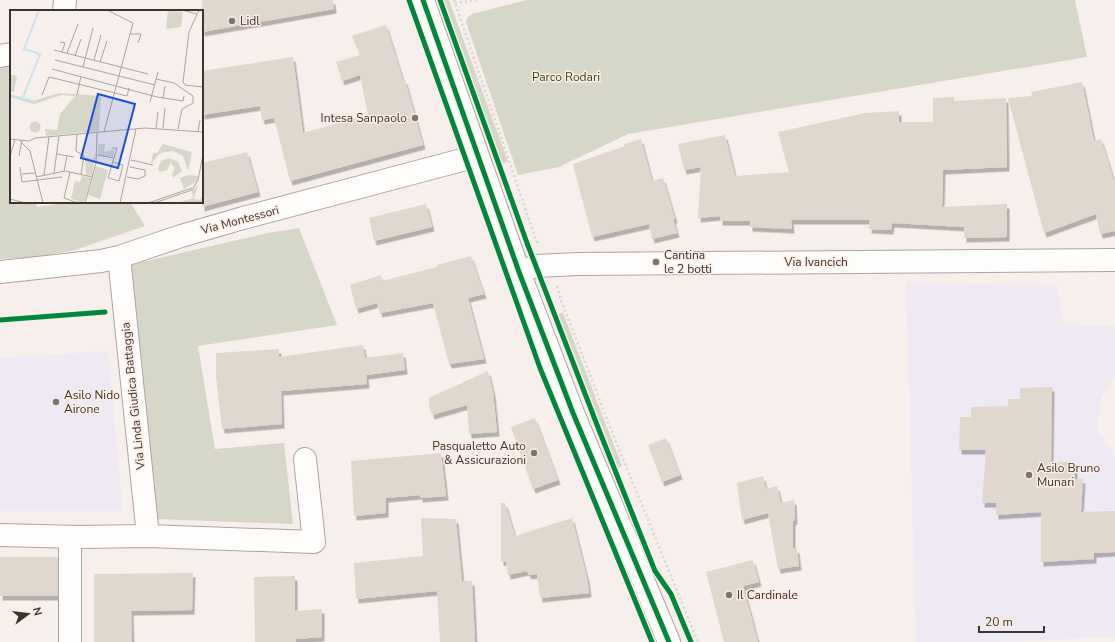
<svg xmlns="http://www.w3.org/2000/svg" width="1115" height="642" viewBox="0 0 1115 642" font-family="'Nunito Sans',sans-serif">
  <defs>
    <filter id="shadow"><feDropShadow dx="2.5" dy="4.5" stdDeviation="0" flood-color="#0004"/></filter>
  </defs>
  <rect width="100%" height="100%" fill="#f7efeb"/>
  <path fill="#efe9f3" d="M 906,283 L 1057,285 L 1063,324 L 1115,327 L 1115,378 L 1101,397 L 1098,430 L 1115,457 L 1115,637 L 995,642 L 916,642 Z
    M 108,351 L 123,511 L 0,511 L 0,358 Z"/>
  <path fill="#d6d7c9" d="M 443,0 L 449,0 L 508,162 L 502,163 Z
    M 527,0 L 1075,0 L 1087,57 L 628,134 L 559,167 L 518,175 L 466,22 L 468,17 L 472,14 Z
    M 0,65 L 11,65 L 11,202 L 36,202 L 37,207 L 73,202 L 130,202 L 145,226 L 75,250 L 37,257 L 0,259 Z
    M 299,228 L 337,325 L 198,346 L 215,449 L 284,443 L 293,524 L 157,519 L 129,265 L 268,233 Z
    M 563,313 L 622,466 L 618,468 L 558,314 Z"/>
  <path fill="#e0d7cf" filter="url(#shadow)" d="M 202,0 L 333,0 L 334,9 L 202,32 Z
    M 386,25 L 403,80 L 405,80 L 423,145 L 290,181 L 274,118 L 262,120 L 260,106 L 202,115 L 202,71 L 293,57 L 303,133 L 368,115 L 360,75 L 342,81 L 336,62 L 360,55 L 352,36 Z
    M 1082,82 L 1094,141 L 1101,139 L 1115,184 L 1115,231 L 1100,234 L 1096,214 L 1044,233 L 1008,98 L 1032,96 L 1031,92 Z
    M 954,97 L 954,101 L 1006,98 L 1007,167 L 943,170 L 942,207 L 1007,204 L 1007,237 L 964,238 L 964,227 L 892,223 L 891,230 L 869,229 L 870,220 L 791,220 L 792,229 L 750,227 L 750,221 L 720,221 L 720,216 L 698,218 L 701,167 L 684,170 L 678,144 L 725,135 L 735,176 L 789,172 L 778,132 L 865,113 L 899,111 L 899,122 L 933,122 L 933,98 Z
    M 641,139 L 652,181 L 663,178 L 675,219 L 673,219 L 677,233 L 652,239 L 649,224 L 592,237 L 573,164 L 625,146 L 624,144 Z
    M 247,152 L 258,192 L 202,207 L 202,163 Z
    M 426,204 L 432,227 L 374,241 L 369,218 Z
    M 471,256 L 484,294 L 468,298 L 484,359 L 449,364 L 433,303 L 380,313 L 377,303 L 356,309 L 350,285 L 381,275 L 382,281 L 437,267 L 437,265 Z
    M 363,345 L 365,358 L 403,353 L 405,370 L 366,375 L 367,384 L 281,391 L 282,424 L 222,429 L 216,377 L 216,353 L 279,349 L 279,357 Z
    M 488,371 L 493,392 L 497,432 L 469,434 L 467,405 L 432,415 L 429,405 L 429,398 Z
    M 1052,387 L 1051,462 L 1075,462 L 1075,479 L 1083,479 L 1081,512 L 1115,511 L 1115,552 L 1094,553 L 1094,559 L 1041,562 L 1041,512 L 996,515 L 996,503 L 982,503 L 986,450 L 959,450 L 960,417 L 971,417 L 971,407 L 1008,406 L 1008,399 L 1020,399 L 1020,388 Z
    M 535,418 L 558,480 L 533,489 L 511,427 Z
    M 666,438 L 680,475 L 662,482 L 648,445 Z
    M 441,453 L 446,496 L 420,498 L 420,495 L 386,498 L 386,513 L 354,516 L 351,461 Z
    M 763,476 L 766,489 L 777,486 L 781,503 L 794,500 L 795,520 L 793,521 L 793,548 L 797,549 L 799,566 L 778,569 L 768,513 L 742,520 L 737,483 Z
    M 501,503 L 505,503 L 515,536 L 572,518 L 587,578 L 589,593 L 540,598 L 537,574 L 529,575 L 527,571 L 508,575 L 506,562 L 501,561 Z
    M 421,518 L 456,519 L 462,581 L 472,581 L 475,642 L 440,642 L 437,591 L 356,599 L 354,563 L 423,556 Z
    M 0,557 L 58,557 L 58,596 L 0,596 Z
    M 753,560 L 759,582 L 743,586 L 758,642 L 724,642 L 706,572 Z
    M 193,573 L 192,610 L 131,611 L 132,642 L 94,642 L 94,574 Z
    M 295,576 L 295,611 L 322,609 L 322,637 L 296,639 L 296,642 L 255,642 L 254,577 Z"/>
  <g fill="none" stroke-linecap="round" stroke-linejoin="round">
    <g stroke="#aca5a1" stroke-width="24">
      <path id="minor" d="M 423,0 L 519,272 L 573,413 L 669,642
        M 64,11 L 65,0
        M 0,56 L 11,54
        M 119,257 L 148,536 L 314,542 L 305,459
        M 0,272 L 101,261 L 119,257 L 181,236 L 243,218 L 477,156
        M 519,272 L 536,266 L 578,264 L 1115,260
        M 0,535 L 79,537 L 148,536
        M 70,537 L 70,642"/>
    </g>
    <path stroke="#d9d6d5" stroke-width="2.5" stroke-dasharray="2 3" stroke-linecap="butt" d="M 454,0 L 535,237 L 539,245
      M 704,0 L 710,27 L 802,10 L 801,0
      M 455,3 L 478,0
      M 9,75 L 11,90
      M 29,202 L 36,247
      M 557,286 L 561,300 L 610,427 L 698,642"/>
    <use href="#minor" stroke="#fefdfc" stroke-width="22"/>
    <g stroke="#fceee6" stroke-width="8">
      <path id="cycleway" d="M 409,0 L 540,368 L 652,642
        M 423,0 L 519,272 L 573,413 L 669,642
        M 440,0 L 527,243 L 599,430 L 655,571 L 671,594 L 691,642
        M 0,320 L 105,312"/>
    </g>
    <use href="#cycleway" stroke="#00873e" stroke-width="5"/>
  </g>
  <g fill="#7d7570" stroke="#fceee6" stroke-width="1.5">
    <circle cx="232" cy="21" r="4"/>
    <circle cx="415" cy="118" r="4"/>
    <circle cx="656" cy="262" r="4"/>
    <circle cx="56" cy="402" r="4"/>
    <circle cx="534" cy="453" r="4"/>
    <circle cx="1029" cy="475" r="4"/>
    <circle cx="729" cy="595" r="4"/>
  </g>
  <g text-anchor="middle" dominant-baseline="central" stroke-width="3" stroke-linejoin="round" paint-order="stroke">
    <g font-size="12" fill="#3c342e" stroke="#fceee6" text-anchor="start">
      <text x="240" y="21">Lidl</text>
      <text x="407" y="118" text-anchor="end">Intesa Sanpaolo</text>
      <text x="664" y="255">Cantina<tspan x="664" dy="14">le 2 botti</tspan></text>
      <text x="64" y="395">Asilo Nido<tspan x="64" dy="14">Airone</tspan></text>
      <text x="526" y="446" text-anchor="end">Pasqualetto Auto<tspan x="526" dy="14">&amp; Assicurazioni</tspan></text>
      <text x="1037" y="468">Asilo Bruno<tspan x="1037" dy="14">Munari</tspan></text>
      <text x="737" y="595">Il Cardinale</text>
    </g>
    <g font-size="12" fill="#34450e" stroke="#fceee6">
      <text x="566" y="77">Parco Rodari</text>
    </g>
    <g font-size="12" fill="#3c342e" stroke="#fceee6">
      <text transform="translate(240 220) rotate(-15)">Via Montessori</text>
      <text x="816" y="262">Via Ivancich</text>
      <text transform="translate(133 396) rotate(-96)">Via Linda Giudica Battaggia</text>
    </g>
  </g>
  <g transform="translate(10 10)">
    <rect width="193" height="193" fill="#f7efeb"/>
    <path d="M 158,0 L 172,0 L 162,1 L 173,2 L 171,17 L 156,19 ZM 0,64 L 7,66 L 4,82 L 0,81 ZM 49,83 L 91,86 L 89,121 L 36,126 L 35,119 L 47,120 L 50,104 L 65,86 L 52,85 L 24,94 L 0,87 L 0,84 L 23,91 ZM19.5 117a5.5 5.5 0 1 1 11 0a5.5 5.5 0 1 1-11 0ZM 88,134 L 95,134 L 94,142 L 105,139 L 103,147 L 88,145 ZM 153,134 L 182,142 L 178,161 L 173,146 L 163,141 L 150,143 L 141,154 L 143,143 L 147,143 ZM 86,143 L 82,166 L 76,165 L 75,148 L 83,149 ZM 159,148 L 168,152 L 172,161 L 163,168 L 162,164 L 165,158 L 161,154 L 162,149 L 157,160 L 150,162 L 148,159 L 151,151 ZM 86,156 L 98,160 L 90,189 L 78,185 ZM 179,165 L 188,166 L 187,171 L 174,179 L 170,168 ZM 72,166 L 81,168 L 74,193 L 61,189 L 65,171 L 70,172 ZM 188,175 L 184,189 L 190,190 L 193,184 L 193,192 L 167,193 L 183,188 L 182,181 Z" fill="#d6d7c9"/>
    <path fill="none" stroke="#c8e4ee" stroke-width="2" d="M 0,85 L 26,92M 12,90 L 30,44 L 14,39 L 29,0"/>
    <path fill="none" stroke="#aca49f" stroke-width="1" d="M 172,0 L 187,4M 189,0 L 179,22 L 173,72 L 175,75 L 193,77M 120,24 L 131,24 L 128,33M 50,32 L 55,33 L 52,42M 44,40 L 138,64M 57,43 L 68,14M 65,46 L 71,29M 45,50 L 145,75M 84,50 L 91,25M 90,52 L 97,31M 73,57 L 83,18M 42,59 L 147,87 L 173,91 L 174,86M 146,69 L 164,73 L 183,86 L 183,93 L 172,99 L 168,119M 32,85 L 39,67 L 117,86 L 119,78M 67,85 L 71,66M 153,88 L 155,76M 140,92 L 148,62M 146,118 L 148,102M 153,118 L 155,98M 94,122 L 123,13 L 97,0M 188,122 L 190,110M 67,124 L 66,141 L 74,146 L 71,164M 0,129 L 19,131 L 25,128 L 135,118 L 193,122M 10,131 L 20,141 L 33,193M 47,144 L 64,147M 87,145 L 104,148 L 107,138 L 102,138M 9,146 L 12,130M 0,147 L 5,129M 121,150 L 143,155M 103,152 L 113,155 L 109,171 L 98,168 L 104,148M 10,157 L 12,172 L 52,167M 54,161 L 57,146M 60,162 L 54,188 L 68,193M 44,163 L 49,126M 12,164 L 25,163M 34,165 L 39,127M 26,167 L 55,161 L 82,167M 117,167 L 128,169 L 135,166 L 135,160 L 120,157M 0,189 L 16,193M 75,193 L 86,153 L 87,123M 110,193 L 126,119M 138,193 L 182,178M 144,193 L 182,180 L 188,170 L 193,145"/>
    <path fill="#1d4ed8" fill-opacity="0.15" stroke="#1d4ed8" stroke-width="2" d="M 88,84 L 125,94 L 108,158 L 71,148 Z"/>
    <rect width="193" height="193" fill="none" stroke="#3c342e" stroke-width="2"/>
  </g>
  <g transform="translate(28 614) rotate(75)" stroke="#fceee6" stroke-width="3" paint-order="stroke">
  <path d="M0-3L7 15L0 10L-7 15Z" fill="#3c342e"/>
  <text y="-6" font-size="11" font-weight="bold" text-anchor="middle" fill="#3c342e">N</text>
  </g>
  <path d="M979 626v6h65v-6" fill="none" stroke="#3c342e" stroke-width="2"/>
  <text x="985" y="626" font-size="12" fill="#3c342e" stroke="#fceee6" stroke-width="3" paint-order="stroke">20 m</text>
</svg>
